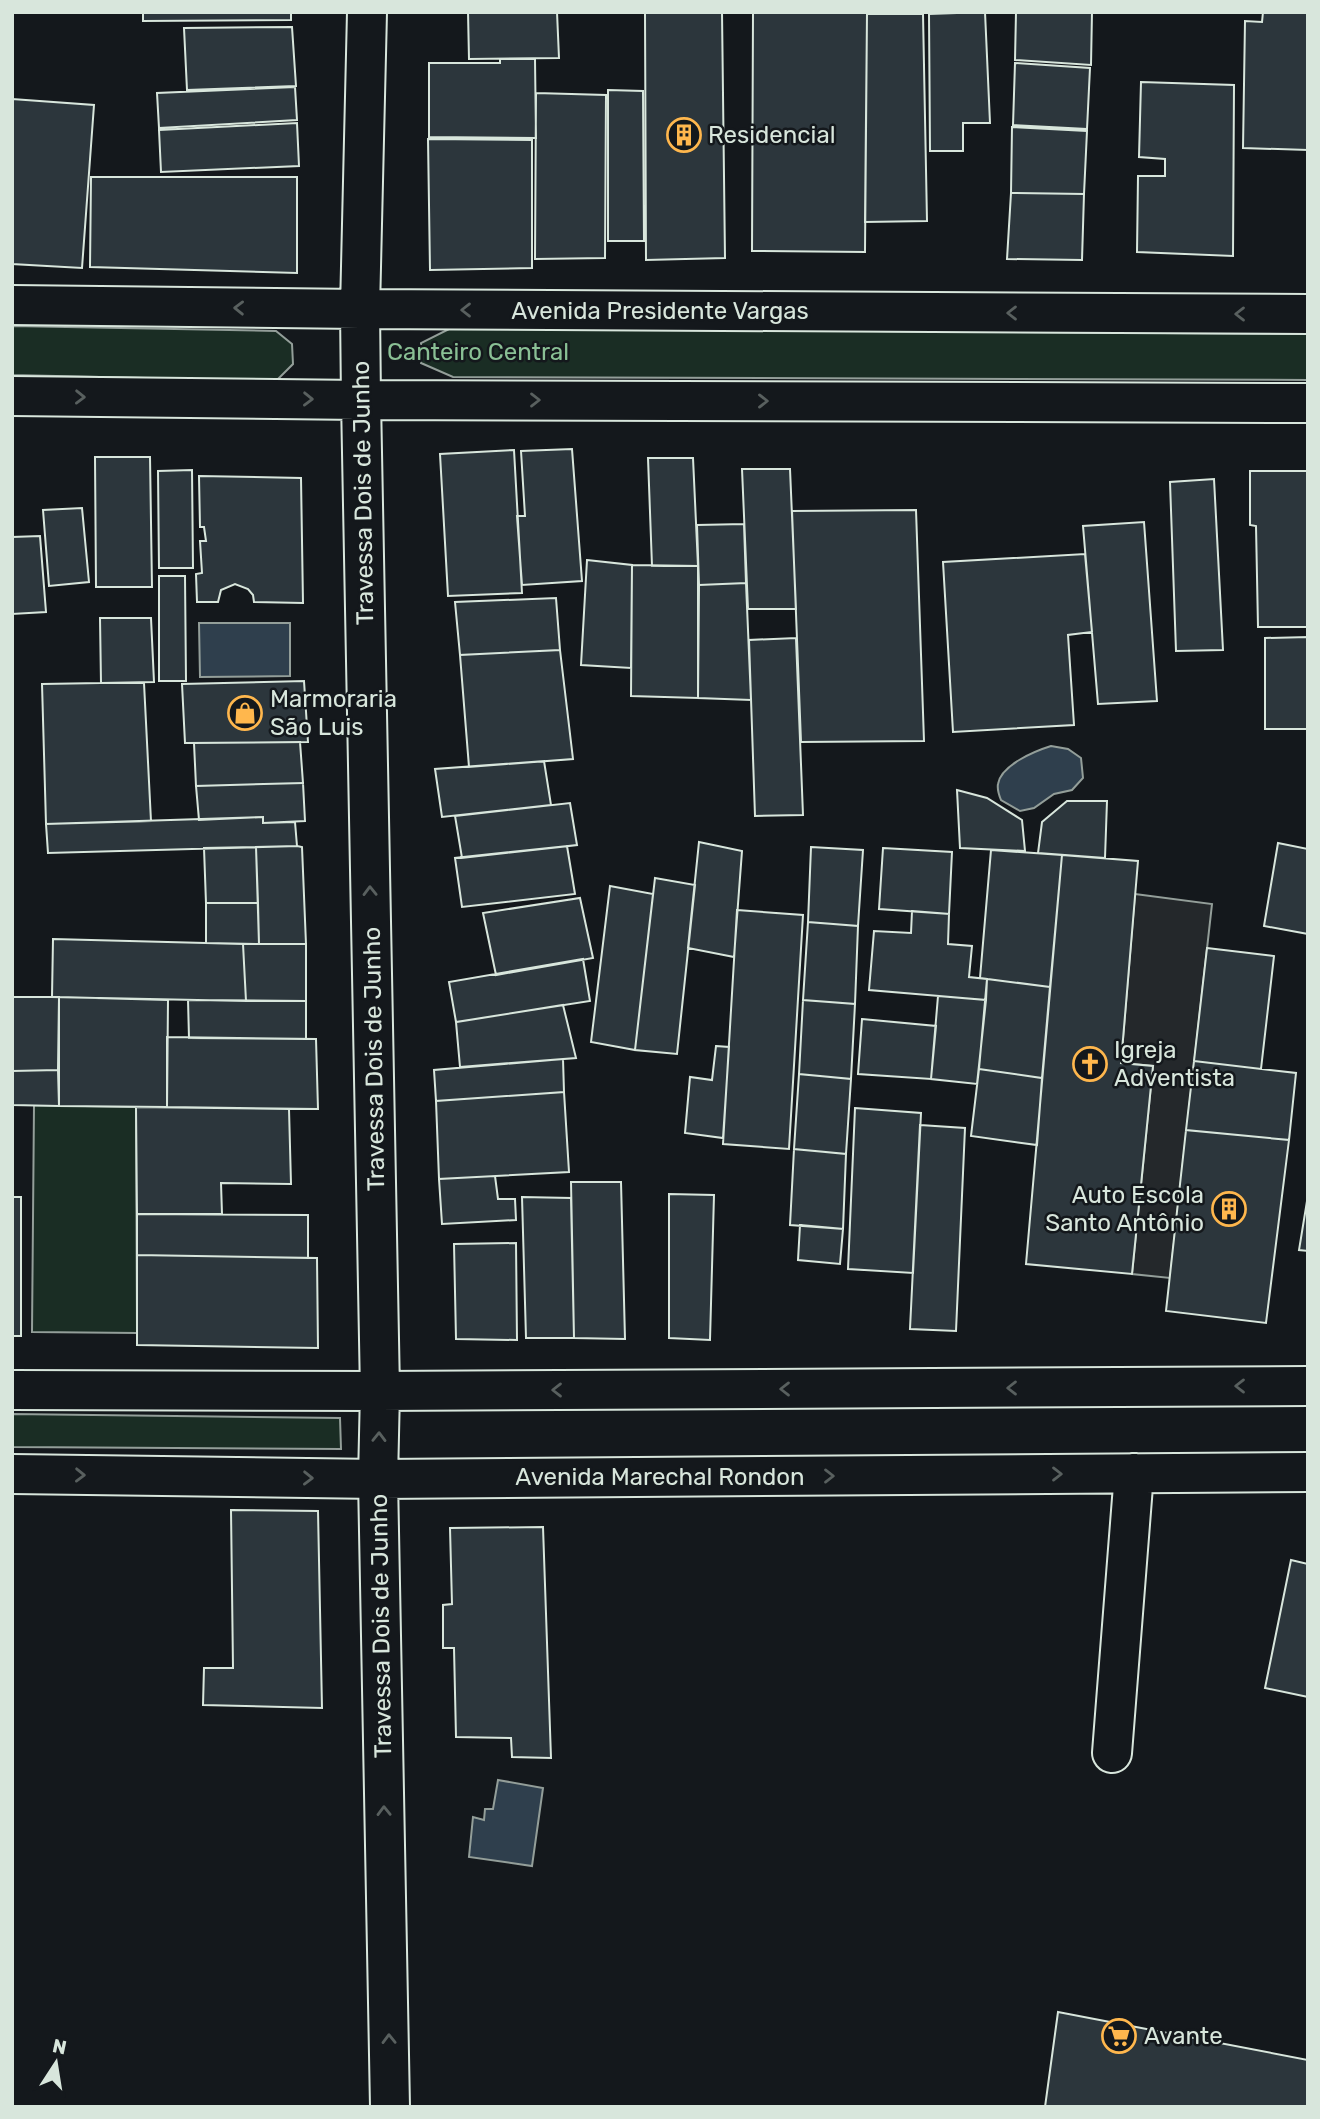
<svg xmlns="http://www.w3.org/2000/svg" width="1320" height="2119" viewBox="0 0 1320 2119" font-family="Rubik,sans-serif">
  <rect width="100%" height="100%" fill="#14181c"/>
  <path fill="#1a2d24" stroke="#939e99" stroke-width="2" d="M 12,326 L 276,331 L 292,344 L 293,364 L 276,381 L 12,375 Z
    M 451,328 L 1308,334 L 1308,380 L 453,377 L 421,363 L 421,343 Z
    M 34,1105 L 136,1107 L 137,1333 L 32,1332 Z
    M 12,1414 L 340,1418 L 341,1449 L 12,1447 Z"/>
  <path fill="#24282b" stroke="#939e99" stroke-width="2" d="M 1135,894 L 1212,904 L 1170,1278 L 1132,1274 L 1153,1066 L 1121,1063 Z"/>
  <path fill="#2f3f4d" stroke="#939e99" stroke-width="2" d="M 199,623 L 290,623 L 290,676 L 200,677 Z
    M 1051,746 L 1068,749 L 1081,758 L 1083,778 L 1072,790 L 1054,794 L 1034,808 L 1020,811 L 1001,800 C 999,795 997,789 998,784 C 1001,765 1035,751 1051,746 Z
    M 498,1780 L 543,1788 L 532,1866 L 469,1857 L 473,1817 L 484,1820 L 485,1809 L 493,1809 Z"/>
  <path fill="#2c363c" stroke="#d8e6dc" stroke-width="2" d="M 143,12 L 291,12 L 291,20 L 143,21 Z
    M 468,12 L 557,12 L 559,58 L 469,59 Z
    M 645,12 L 722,12 L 725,258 L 646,260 Z
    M 753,12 L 867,12 L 865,252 L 752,251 Z
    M 985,12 L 990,123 L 963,123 L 963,151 L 930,151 L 929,14 Z
    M 1016,12 L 1092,12 L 1091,65 L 1015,60 Z
    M 1263,12 L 1308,12 L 1308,150 L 1243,148 L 1245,21 L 1262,22 Z
    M 867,14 L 923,14 L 927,221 L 865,222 Z
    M 292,27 L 296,86 L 187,90 L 184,28 Z
    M 500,59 L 535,59 L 536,138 L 429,137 L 429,63 L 500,63 Z
    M 1015,63 L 1090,68 L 1087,129 L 1013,125 Z
    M 1141,82 L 1234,85 L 1233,256 L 1137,252 L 1138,176 L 1165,176 L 1165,159 L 1139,157 Z
    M 295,87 L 297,120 L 159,128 L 157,93 Z
    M 608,90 L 643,91 L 644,241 L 608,241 Z
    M 536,93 L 606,95 L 605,258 L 535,259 Z
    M 12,99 L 94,105 L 82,268 L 12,264 Z
    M 297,123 L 299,166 L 161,172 L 159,130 Z
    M 1012,127 L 1087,131 L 1084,194 L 1011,193 Z
    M 428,139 L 532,140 L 532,268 L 430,270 Z
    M 91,177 L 297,177 L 297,273 L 90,267 Z
    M 1011,193 L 1084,194 L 1082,260 L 1007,259 Z
    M 572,449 L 582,581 L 522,585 L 517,516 L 525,516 L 521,451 Z
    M 514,450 L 522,593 L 448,596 L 440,454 Z
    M 95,457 L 150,457 L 152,587 L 96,587 Z
    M 648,458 L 693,458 L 698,566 L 652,566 Z
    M 742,469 L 790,469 L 796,609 L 748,609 Z
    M 192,470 L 193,568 L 159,568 L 158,471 Z
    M 1250,471 L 1308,471 L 1308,627 L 1258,627 L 1256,526 L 1250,525 Z
    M 199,476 L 301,478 L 303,603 L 254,602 L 253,595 L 248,589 L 235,584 L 221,590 L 218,602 L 197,602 L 196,574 L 202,573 L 200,541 L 206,541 L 204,527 L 200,527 Z
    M 1214,479 L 1223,650 L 1176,651 L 1170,482 Z
    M 82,508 L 89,582 L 49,586 L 43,510 Z
    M 916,510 L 924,741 L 801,742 L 792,511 Z
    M 1144,522 L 1157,701 L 1098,704 L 1083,526 Z
    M 744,524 L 746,583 L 699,585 L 697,525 Z
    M 40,536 L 46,612 L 12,614 L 12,537 Z
    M 1085,554 L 1092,632 L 1068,635 L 1074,725 L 953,732 L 943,562 Z
    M 587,560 L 632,565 L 631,668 L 581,665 Z
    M 632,565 L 698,566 L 698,698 L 631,696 Z
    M 159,576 L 185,576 L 186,681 L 159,681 Z
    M 746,583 L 751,700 L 698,698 L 699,585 Z
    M 556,598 L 560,650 L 460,655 L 455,602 Z
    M 100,618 L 151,618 L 154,682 L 101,683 Z
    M 1308,637 L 1308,729 L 1265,729 L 1265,638 Z
    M 796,638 L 803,815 L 755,816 L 749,640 Z
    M 560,650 L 573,759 L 469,767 L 460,655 Z
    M 304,681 L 308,742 L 185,743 L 182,684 Z
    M 101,683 L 144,683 L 151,821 L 46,824 L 42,684 Z
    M 300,742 L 303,783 L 196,786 L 194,743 Z
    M 544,761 L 551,805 L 442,817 L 435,769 Z
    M 303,783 L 305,821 L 263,823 L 263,817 L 199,820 L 196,786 Z
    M 957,790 L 987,798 L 1022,820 L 1025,851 L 960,848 Z
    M 1067,801 L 1107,801 L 1105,858 L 1038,853 L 1042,822 Z
    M 570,803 L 577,845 L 462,858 L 455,816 Z
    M 263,817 L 263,823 L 295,822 L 297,846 L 48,853 L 46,824 Z
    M 699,842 L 742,851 L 734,957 L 688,948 Z
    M 1278,843 L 1308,849 L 1308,934 L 1264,926 Z
    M 297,846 L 302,847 L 306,944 L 259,944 L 256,847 Z
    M 567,846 L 575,894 L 462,907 L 455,858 Z
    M 256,847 L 258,903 L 206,903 L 204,848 Z
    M 811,847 L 863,850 L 858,926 L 808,922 Z
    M 883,848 L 952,852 L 949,914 L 879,909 Z
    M 991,850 L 1062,855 L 1050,987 L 980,978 Z
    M 1062,855 L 1138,861 L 1121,1063 L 1153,1066 L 1132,1274 L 1026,1264 Z
    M 655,878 L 695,885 L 677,1054 L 635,1050 Z
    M 610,886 L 653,894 L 635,1050 L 591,1042 Z
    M 580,898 L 593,958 L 496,975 L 483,913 Z
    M 206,903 L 258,903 L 259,944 L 206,943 Z
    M 737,910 L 803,915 L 789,1149 L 723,1144 Z
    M 912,911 L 949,914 L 948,944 L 972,946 L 969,977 L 987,979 L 986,1000 L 869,990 L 874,931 L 911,933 Z
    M 808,922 L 858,926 L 855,1004 L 803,1000 Z
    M 53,939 L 243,944 L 246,1001 L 52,997 Z
    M 243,944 L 306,944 L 306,1001 L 246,1001 Z
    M 1207,948 L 1274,956 L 1261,1069 L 1194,1061 Z
    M 583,959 L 590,1001 L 456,1022 L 449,982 Z
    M 987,979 L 1050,987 L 1042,1078 L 979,1069 Z
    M 938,996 L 986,1000 L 977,1084 L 931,1079 Z
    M 12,997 L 59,997 L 58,1070 L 12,1071 Z
    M 59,997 L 168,1000 L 167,1107 L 59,1106 Z
    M 188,1000 L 306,1001 L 306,1039 L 189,1038 Z
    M 803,1000 L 855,1004 L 851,1079 L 799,1074 Z
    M 563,1005 L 576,1058 L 460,1067 L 456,1022 Z
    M 862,1019 L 936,1026 L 931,1079 L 858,1074 Z
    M 167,1037 L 316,1039 L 318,1109 L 167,1107 Z
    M 716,1046 L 729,1047 L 723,1138 L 685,1133 L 690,1077 L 712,1080 Z
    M 563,1059 L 564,1092 L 436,1101 L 434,1070 Z
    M 1194,1061 L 1296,1073 L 1289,1140 L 1186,1130 Z
    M 979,1069 L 1042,1078 L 1037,1145 L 971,1136 Z
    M 58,1070 L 59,1106 L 12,1105 L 12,1071 Z
    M 799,1074 L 851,1079 L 846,1154 L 794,1149 Z
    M 564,1092 L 569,1172 L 439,1179 L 436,1101 Z
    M 136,1107 L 289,1109 L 291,1184 L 221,1183 L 222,1214 L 137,1214 Z
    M 855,1108 L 921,1113 L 913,1273 L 848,1269 Z
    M 920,1125 L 965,1128 L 956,1331 L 910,1329 Z
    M 1186,1130 L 1289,1140 L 1266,1323 L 1166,1311 Z
    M 794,1149 L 846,1154 L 843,1229 L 790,1225 Z
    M 495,1176 L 498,1199 L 515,1199 L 516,1220 L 442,1224 L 439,1179 Z
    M 571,1182 L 621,1182 L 625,1339 L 574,1338 Z
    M 669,1194 L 714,1195 L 710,1340 L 669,1338 Z
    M 1308,1195 L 1308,1251 L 1299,1250 Z
    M 12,1197 L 21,1197 L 21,1336 L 12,1336 Z
    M 522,1197 L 571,1198 L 574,1338 L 526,1338 Z
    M 137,1214 L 308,1215 L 308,1258 L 137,1255 Z
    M 800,1225 L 843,1229 L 840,1264 L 798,1260 Z
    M 516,1243 L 517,1340 L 456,1339 L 454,1244 Z
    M 137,1255 L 317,1258 L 318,1348 L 137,1345 Z
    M 231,1510 L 318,1511 L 322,1708 L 203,1705 L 204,1668 L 233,1668 Z
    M 543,1527 L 551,1758 L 512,1757 L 511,1738 L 456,1737 L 454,1648 L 443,1648 L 443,1605 L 452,1604 L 450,1528 Z
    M 1291,1560 L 1308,1564 L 1308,1697 L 1265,1688 Z
    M 1058,2012 L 1308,2060 L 1308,2107 L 1045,2107 Z"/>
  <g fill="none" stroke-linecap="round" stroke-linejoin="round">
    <g stroke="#d8e6dc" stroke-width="42">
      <path id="minor" d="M 367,12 L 360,309 L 361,400 L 380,1391 L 378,1479 L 390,2107
        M 12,305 L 360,309 L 1308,314
        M 12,396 L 361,400 L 1308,403
        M 12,1390 L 380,1391 L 1308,1386
        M 12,1474 L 378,1479 L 1308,1472
        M 1112,1753 L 1134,1473"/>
    </g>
    <use href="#minor" stroke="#14181c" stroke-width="38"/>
  </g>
  <defs><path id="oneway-chevron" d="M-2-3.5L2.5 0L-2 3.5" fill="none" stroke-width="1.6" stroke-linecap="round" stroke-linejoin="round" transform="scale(1.75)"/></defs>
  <g stroke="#59605f">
    <use href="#oneway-chevron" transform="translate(239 308) rotate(-179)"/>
    <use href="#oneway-chevron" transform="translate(466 310) rotate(-180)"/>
    <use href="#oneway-chevron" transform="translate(1012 313) rotate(-180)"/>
    <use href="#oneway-chevron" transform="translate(1240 314) rotate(-180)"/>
    <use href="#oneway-chevron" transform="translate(80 397) rotate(1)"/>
    <use href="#oneway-chevron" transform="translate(308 399) rotate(1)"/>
    <use href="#oneway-chevron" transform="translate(535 400)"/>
    <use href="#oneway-chevron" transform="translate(763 401)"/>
    <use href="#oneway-chevron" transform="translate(370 891) rotate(-91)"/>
    <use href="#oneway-chevron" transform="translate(1240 1386) rotate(180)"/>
    <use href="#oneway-chevron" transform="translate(1012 1388) rotate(180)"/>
    <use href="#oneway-chevron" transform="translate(785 1389) rotate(180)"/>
    <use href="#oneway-chevron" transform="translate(557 1390) rotate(180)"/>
    <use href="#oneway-chevron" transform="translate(379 1437) rotate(-89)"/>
    <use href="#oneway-chevron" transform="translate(1057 1474)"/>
    <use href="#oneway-chevron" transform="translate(80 1475) rotate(1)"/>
    <use href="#oneway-chevron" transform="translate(829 1476)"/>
    <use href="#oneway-chevron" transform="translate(308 1478) rotate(1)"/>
    <use href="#oneway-chevron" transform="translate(384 1811) rotate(-91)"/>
    <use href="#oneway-chevron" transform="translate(389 2039) rotate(-91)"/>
  </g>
  <defs>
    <g id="building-ring" transform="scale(1.75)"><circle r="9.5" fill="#14181c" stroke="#ffb74d" stroke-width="1.5"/><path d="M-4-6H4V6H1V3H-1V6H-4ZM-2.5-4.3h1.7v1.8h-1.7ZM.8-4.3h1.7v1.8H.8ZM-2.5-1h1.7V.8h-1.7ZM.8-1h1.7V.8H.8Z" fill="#ffb74d"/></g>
    <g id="shop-ring" transform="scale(1.75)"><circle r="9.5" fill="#14181c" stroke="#ffb74d" stroke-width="1.5"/><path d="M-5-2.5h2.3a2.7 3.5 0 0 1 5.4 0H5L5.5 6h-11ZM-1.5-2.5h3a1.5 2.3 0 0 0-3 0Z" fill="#ffb74d"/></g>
    <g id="church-ring" transform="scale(1.75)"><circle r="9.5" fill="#14181c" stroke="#ffb74d" stroke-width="1.5"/><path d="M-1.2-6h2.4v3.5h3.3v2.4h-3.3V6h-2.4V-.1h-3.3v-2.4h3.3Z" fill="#ffb74d"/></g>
    <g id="supermarket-ring" transform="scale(1.75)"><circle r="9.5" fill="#14181c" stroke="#ffb74d" stroke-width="1.5"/><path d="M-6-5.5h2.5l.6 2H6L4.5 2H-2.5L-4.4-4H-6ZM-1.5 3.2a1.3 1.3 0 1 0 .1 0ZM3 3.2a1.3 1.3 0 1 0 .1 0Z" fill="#ffb74d"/></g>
  </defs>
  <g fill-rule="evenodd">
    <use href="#building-ring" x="684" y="135"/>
    <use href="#shop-ring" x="245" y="713"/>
    <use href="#church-ring" x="1090" y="1064"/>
    <use href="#building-ring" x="1229" y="1209"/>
    <use href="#supermarket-ring" x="1119" y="2036"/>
  </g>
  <g text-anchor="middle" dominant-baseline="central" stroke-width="5" stroke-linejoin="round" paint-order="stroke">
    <g font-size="24" fill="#d8e6dc" stroke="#14181c" text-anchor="start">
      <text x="708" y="135">Residencial</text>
      <text x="270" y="699">Marmoraria<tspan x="270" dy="28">São Luis</tspan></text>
      <text x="1114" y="1050">Igreja<tspan x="1114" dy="28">Adventista</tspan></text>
      <text x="1204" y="1195" text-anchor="end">Auto Escola<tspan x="1204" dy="28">Santo Antônio</tspan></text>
      <text x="1144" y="2036">Avante</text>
    </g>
    <g font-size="24" fill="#d8e6dc" stroke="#14181c">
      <text x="660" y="311">Avenida Presidente Vargas</text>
      <text transform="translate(363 493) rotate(-91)">Travessa Dois de Junho</text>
      <text transform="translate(374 1059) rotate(-91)">Travessa Dois de Junho</text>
      <text x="660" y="1477">Avenida Marechal Rondon</text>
      <text transform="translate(381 1626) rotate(-91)">Travessa Dois de Junho</text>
    </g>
    <g font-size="24" fill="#8ac095" stroke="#14181c">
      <text x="478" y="352">Canteiro Central</text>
    </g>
  </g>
  <rect width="1320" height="2119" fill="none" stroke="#d8e6dc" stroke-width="28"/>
  <g transform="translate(56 2063) rotate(12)" stroke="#14181c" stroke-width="5" paint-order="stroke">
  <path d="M0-5L12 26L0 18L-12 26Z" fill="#d8e6dc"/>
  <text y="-10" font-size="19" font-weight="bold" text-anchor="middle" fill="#d8e6dc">N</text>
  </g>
</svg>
